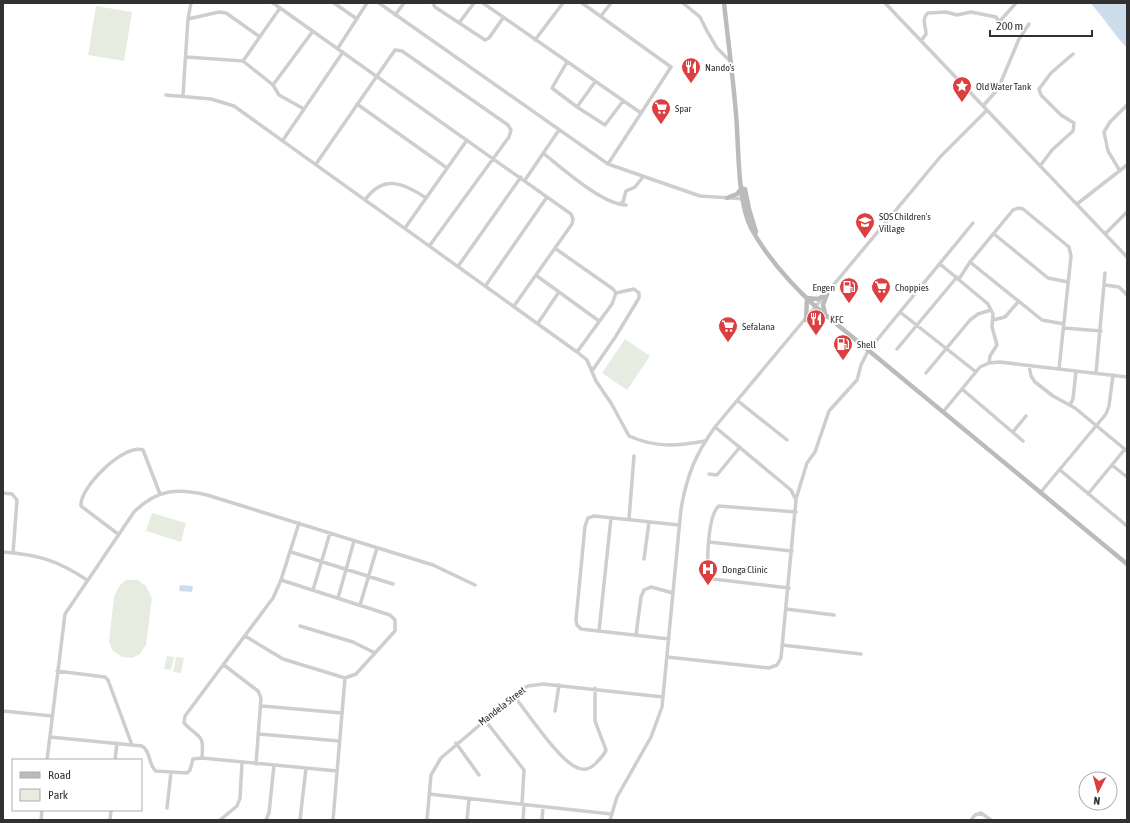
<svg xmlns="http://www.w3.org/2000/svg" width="1130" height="823" viewBox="0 0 1130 823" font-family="'Asap Condensed',sans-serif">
  <rect width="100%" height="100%" fill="#fff"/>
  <path fill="#e6ede0" d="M 96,6 L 132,12 L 124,61 L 88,55 Z
    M 625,339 L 650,356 L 627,390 L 602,373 Z
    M 152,513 L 186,523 L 181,542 L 146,531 Z
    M 126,580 L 138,580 L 146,586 L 152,598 L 146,645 L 140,654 L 132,658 L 122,657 L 112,650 L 109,641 L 114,596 L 120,585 Z
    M 167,656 L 174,657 L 171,670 L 164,669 Z
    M 176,657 L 184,658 L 181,673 L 173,672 Z"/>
  <path fill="#ceddeb" d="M 1090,3 L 1127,3 L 1127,48 C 1113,34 1104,17 1090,3 Z
    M 180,585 L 193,586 L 192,592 L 179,591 Z"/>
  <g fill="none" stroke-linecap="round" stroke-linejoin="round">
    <path stroke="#cecece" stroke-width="3.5" d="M 273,3 L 571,214 L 573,219 L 572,224 L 514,306
      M 334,3 L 357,19
      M 379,3 L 608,164 L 700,196 L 745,199
      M 433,3 L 435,7 L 485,40 L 489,38 L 503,18
      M 483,3 L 641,113
      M 582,3 L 671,67 L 608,164
      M 683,3 L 700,17 L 707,31 L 717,48 L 731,62
      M 885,3 L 1127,257
      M 395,15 L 404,3
      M 601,16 L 611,3
      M 188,19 L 219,12 L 226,13 L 260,37
      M 459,23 L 474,3
      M 535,40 L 563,3
      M 921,41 L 926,34 C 926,26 921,19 928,13 L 946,12 L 957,15 L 971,12 L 996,17 L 999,22 L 1016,3
      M 338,48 L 367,3
      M 186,57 L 243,61 L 273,85 L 279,95 L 304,109
      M 243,61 L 280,8
      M 567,62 L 552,88 L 577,107 L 605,125 L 623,101
      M 273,85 L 313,31
      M 166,95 L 211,99 L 234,106 L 577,352 L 587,360 L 596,381 L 611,403 L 629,436 C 656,448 677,446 705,441
      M 183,95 L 188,19 L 191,3
      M 357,104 L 447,168
      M 983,106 L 998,89 L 1019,39 L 1029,24
      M 577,107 L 595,82
      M 283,140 L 343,52
      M 543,153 C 562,168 603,205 626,205
      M 316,164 L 395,50 L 402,51 L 508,125 L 511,130 L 509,137 L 430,245
      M 1040,166 L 1052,150 L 1073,131 L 1074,123 L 1061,115 L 1041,95 L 1039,89 L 1051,73 L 1073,54
      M 1120,171 L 1108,151 L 1104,132 L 1110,122 L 1127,105
      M 525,180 L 559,130
      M 365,200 C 383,174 404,183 426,198
      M 619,204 L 623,202 L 626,191 L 635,187 L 643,177
      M 1077,204 L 1127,165
      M 405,228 L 467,140
      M 994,234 L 1048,278 L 1068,282
      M 1105,234 L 1127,212
      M 556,249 L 613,289 L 616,293 L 612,304 L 577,352
      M 970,262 L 1042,320 L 1064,324
      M 940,264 L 988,304 L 993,314 L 992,327 L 997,345 L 990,356 L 989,363
      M 459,265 L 521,177
      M 537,276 L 599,321
      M 959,279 L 970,262 L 1013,210 L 1018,208 L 1023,209 L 1069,247 L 1071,256 L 1059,369
      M 486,285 L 547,197
      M 1105,285 L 1119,287 L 1127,295
      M 900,312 L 976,372
      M 993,320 L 1005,317 L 1019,301
      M 538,323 L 559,292
      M 1064,328 L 1101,331
      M 897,349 L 957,277
      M 1029,366 L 1031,376 L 1035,382 L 1053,396 L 1075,408 L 1127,451
      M 592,371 L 616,336 L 639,298 L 639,293 L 634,289 L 616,293
      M 926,373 L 970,320 L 978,314 L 991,310
      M 1096,373 L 1105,273
      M 962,389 L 1023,441
      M 738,401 L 787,440
      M 1070,405 L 1073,399 L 1076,371
      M 943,412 L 980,367 L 989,363 L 1000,362 L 1127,377
      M 1013,432 L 1026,416
      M 1112,465 L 1127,477
      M 1060,470 L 1127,526
      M 709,474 L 717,475 L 740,447
      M 3,493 L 12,494 L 17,500 L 13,553
      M 1040,493 L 1106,414 L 1109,406 L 1113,375
      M 1088,494 L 1125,449
      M 796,499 L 807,463 L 815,452 L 829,411 L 857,380 L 861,365 L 868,351 L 973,223
      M 629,519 L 634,456
      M 118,534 L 81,506 C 79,488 124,443 143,450 L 160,494
      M 709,542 L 792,551
      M 3,552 C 39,555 57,560 87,580
      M 291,552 L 393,584
      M 644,559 L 649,522
      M 789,588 L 713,579 L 708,573 C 707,558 708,514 719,506 L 796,512
      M 313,590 L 330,533
      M 338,598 L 354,541
      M 360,605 L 377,548
      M 786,609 L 834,615
      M 300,626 L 353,642 L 375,653
      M 599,631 L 611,518
      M 636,635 L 641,597 L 644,590 L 651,587 L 673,593
      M 245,636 L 283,659 L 345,678 L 356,674 L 395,631 L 395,620 L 390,615 L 281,580
      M 669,639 L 581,629 L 577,625 L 576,620 L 585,526 L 588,518 L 594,516 L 679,525
      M 782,645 L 861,654
      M 667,657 L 769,668 L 777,665 L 781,658 L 796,500 L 791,490 L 715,427
      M 224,665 L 258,691 L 261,698 L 256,764
      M 57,671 L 105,677 L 108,680 L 132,745
      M 514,696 C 527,712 560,762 578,768 C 585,771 592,768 597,762 C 601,758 604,755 606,750 L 595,721 L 595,688
      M 262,706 L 342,713
      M 3,711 L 52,716
      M 555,711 L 559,685
      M 485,720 L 524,770 L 522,804
      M 259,734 L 339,741
      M 50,737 L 142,746 C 151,751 148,765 156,771 L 187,773 L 190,770 L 193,759 L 202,758 L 337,771
      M 456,743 L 479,775
      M 202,758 C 204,732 200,740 184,723 L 185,716 L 273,598 L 281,580 L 299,523
      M 47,760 L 65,614 L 134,512 C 157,489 177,488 207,495 L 433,565 L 475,585
      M 115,760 L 117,743
      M 429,794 L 611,814
      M 167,808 L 171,772
      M 41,820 L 42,810
      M 110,820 L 111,810
      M 220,820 L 237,806 L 240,798 L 242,763
      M 266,820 L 269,813 L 274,765
      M 300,820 L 306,768
      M 333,820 L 345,678
      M 427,820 L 431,775 L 441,758 L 522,689 L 528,686 L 543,684 L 663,697
      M 467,820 L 469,799
      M 523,820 L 524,805
      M 542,820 L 543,807
      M 610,820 L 617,797 L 651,737 L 662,707 L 681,509 C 687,475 695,455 715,427 L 941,156 L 987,110
      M 971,820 L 975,815 L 981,813 L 991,820"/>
    <path stroke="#bbb" stroke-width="4.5" d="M 724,3 C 728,40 733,77 736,114 C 739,147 737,200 751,228 C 768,259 791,284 816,307 L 1127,564
      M 745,189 L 749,209 L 756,232
      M 727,198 L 737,194 L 742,188
      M 827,294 L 818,299 L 807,298 L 806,320 L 820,316 L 829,317
      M 825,313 L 823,305 L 827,294"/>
  </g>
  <defs>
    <g id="restaurant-pin" transform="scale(1)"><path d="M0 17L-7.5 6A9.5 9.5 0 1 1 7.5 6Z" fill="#db3f3f" stroke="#fff"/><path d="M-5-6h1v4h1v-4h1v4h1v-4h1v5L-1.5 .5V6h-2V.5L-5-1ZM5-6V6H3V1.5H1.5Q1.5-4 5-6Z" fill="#fff"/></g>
    <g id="sight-pin" transform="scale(1)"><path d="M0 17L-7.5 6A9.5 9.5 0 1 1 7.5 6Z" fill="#db3f3f" stroke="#fff"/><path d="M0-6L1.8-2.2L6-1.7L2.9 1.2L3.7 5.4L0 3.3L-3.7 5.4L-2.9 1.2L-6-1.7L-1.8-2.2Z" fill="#fff"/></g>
    <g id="supermarket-pin" transform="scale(1)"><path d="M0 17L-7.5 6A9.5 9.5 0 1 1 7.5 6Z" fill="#db3f3f" stroke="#fff"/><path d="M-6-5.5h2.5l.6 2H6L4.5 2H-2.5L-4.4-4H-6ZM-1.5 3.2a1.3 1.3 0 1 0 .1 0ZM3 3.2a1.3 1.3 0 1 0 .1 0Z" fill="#fff"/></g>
    <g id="school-pin" transform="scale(1)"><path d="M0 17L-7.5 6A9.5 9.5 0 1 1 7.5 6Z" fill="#db3f3f" stroke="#fff"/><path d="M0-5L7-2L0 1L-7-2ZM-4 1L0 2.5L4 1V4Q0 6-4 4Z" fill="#fff"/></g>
    <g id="fuel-pin" transform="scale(1)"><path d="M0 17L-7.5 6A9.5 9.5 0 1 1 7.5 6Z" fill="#db3f3f" stroke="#fff"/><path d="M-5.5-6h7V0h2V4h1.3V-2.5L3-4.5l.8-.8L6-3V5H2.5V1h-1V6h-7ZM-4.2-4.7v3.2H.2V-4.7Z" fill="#fff"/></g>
    <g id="hospital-pin" transform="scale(1)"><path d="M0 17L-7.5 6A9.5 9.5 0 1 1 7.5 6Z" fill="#db3f3f" stroke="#fff"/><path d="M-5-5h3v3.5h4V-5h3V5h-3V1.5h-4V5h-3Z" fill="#fff"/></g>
  </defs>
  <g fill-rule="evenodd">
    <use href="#restaurant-pin" x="691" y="67"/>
    <use href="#sight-pin" x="962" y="86"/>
    <use href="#supermarket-pin" x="661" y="108"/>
    <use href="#school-pin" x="865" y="222"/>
    <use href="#fuel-pin" x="849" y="287"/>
    <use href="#supermarket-pin" x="881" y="287"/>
    <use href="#restaurant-pin" x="816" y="319"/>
    <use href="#supermarket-pin" x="728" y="326"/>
    <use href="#fuel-pin" x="843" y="344"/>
    <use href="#hospital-pin" x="708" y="569"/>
  </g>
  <g text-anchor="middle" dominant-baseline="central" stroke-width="4" stroke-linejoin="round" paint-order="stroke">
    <g font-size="10" fill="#313131" stroke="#fff" text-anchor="start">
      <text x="705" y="67">Nando's</text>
      <text x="976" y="86">Old Water Tank</text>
      <text x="675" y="108">Spar</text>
      <text x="879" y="216">SOS Children's<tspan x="879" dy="12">Village</tspan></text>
      <text x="835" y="287" text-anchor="end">Engen</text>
      <text x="895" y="287">Choppies</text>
      <text x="830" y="319">KFC</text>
      <text x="742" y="326">Sefalana</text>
      <text x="857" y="344">Shell</text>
      <text x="722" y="569">Donga Clinic</text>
    </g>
    <g font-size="10" fill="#313131" stroke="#fff">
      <text transform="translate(502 706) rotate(-38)">Mandela Street</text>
    </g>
  </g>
  <rect width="1130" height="823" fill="none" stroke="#313131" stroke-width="8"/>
  <rect x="12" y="759" width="130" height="52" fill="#ffffff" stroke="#adadad"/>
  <rect x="20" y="772" width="20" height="6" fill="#bbbbbb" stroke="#adadad"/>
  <text x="48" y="779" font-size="12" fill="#313131">Road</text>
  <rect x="20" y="789" width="20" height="12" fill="#e6ede0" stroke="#adadad"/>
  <text x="48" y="799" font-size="12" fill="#313131">Park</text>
  <g transform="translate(1098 791) rotate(186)"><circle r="19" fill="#ffffff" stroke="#adadad"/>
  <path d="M0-3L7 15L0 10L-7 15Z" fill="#db3f3f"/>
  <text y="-6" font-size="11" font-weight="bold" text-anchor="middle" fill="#313131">N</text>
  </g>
  <path d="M990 30v6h102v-6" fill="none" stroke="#313131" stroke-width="2"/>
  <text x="996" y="30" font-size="12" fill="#313131" stroke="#ffffff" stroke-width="3" paint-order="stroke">200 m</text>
</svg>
